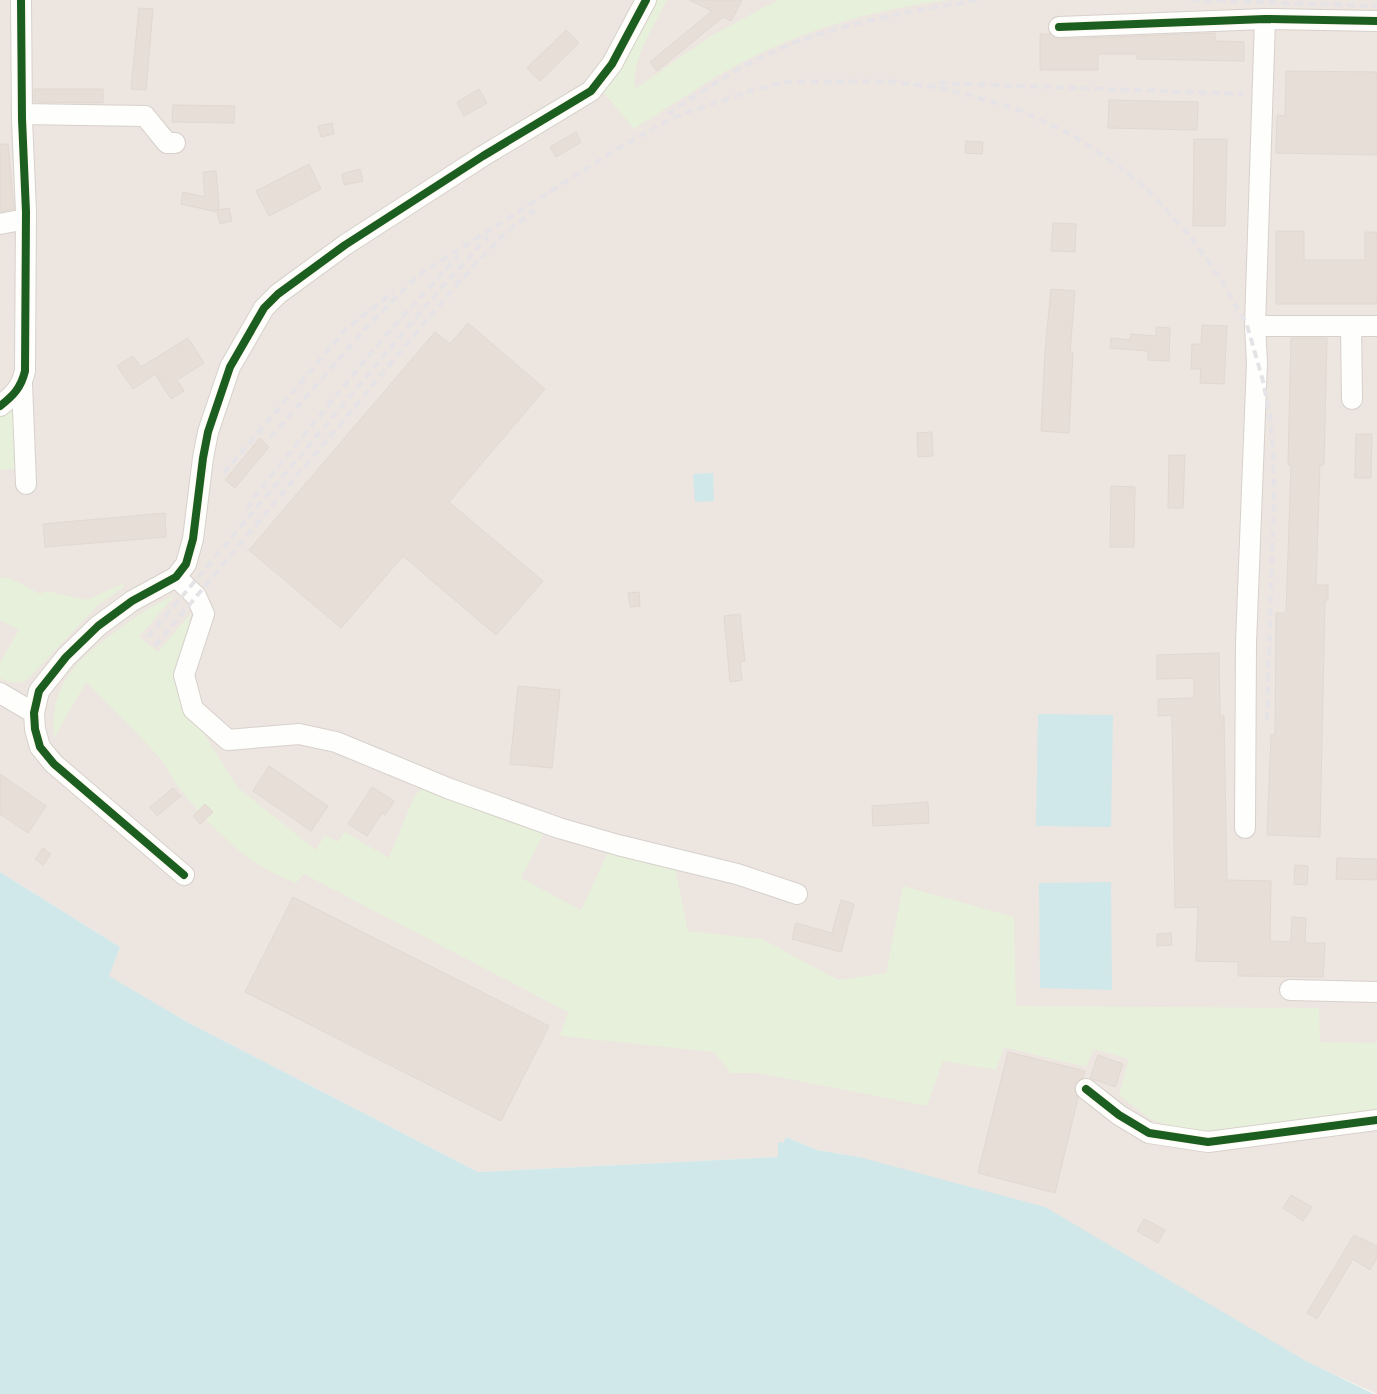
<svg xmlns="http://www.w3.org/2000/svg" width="1377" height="1394" viewBox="0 0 1377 1394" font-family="Arial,sans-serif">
  <rect width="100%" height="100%" fill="#f9f5f0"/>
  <path fill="#ede5e0" d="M 0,0 L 1377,0 L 1377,1394 L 859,1157 L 817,1150 L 786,1137 L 783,1143 L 778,1143 L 779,1157 L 478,1172 L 189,1023 L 108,976 L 120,947 L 0,872 Z"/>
  <path fill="#e7f0db" d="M 654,0 L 667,0 C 654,27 631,59 635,89 L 711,36 L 778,0 L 949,0 C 883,8 815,26 755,56 C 713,76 674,104 634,129 L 604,93 L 604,86 Z
    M 17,401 L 19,468 L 0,470 L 0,415 Z
    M 8,577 L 40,594 L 46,591 L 87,600 L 122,584 L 124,587 L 98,605 L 28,679 C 17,685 11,683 0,678 L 0,663 L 19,630 L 0,620 L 0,578 Z
    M 175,595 L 139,637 L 158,652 L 191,613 L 187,635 L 186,705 L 238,788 L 316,850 L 325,835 L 337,842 L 345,832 L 389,858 L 414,797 L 422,788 L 431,789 L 545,831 L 521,878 L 581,910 L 610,848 L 675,868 L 688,931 L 762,939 L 838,980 L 886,973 L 903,886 L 1014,917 L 1016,1006 L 1319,1008 L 1320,1042 L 1377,1043 L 1377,1113 L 1215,1131 L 1173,1127 L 1150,1119 L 1119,1095 L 1129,1059 L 1094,1049 L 1086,1067 L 1004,1047 L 996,1070 L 943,1061 L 927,1106 L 758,1073 L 731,1073 L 714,1052 L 560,1036 L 568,1012 L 304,874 L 296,883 C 247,866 211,827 179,788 C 171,778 167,766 158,756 C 136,731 110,707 86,682 L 54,738 C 48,684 79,658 119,629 C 138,615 154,604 175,595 Z"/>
  <path fill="#d0e8ea" d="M 713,473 L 714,501 L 695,502 L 693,474 Z
    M 1038,714 L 1113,715 L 1111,827 L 1036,826 Z
    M 0,872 L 120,947 L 109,976 L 189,1023 L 478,1172 L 778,1157 L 778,1142 L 783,1143 L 786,1137 L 817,1150 L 859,1157 L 1045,1207 L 1306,1361 L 1374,1394 L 0,1394 Z
    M 1111,882 L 1112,990 L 1040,988 L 1039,883 Z"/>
  <path fill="#e6ded7" stroke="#e2d8d2" d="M 689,0 L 742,0 L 731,21 L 723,17 L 657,71 L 650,62 L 712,11 Z
    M 139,8 L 153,9 L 146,90 L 131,89 Z
    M 566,30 L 579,43 L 540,81 L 527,68 Z
    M 1215,33 L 1215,41 L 1244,42 L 1244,61 L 1137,59 L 1137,54 L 1098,54 L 1098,70 L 1040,70 L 1040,34 L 1050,34 L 1059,39 Z
    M 1286,71 L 1377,72 L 1377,155 L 1276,153 L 1277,115 L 1285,116 Z
    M 34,89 L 103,89 L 103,103 L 34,102 Z
    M 479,89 L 487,103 L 464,116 L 457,102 Z
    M 1109,100 L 1198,102 L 1197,130 L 1108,128 Z
    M 173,105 L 235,106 L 234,123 L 172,122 Z
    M 332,123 L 334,134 L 321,137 L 318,126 Z
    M 576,132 L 581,142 L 556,157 L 550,147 Z
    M 1194,139 L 1227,139 L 1225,226 L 1193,226 Z
    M 966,141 L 983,142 L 982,154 L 965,153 Z
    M 0,144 L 8,144 L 14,209 L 0,212 Z
    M 309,164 L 321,189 L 269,216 L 256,191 Z
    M 360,169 L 363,181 L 344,185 L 342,174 Z
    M 216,171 L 219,204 L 218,210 L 229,208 L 232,221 L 220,224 L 217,212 L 181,204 L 183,192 L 205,197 L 203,172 Z
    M 1053,223 L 1076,224 L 1075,252 L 1051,251 Z
    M 1276,231 L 1304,231 L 1304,260 L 1365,260 L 1365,232 L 1377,232 L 1377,304 L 1276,304 Z
    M 1051,289 L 1075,291 L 1070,352 L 1073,352 L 1069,433 L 1041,431 L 1045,351 Z
    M 468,323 L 545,389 L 449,502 L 543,581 L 496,635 L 403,556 L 341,628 L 249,550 L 435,332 L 450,344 Z
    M 1202,325 L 1227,326 L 1224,384 L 1200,383 L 1201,369 L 1191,369 L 1192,344 L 1201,344 Z
    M 1156,327 L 1170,328 L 1169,361 L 1148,360 L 1148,351 L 1110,348 L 1111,338 L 1130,340 L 1131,334 L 1156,336 Z
    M 188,338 L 204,363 L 177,380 L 184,391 L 171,399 L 155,374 L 133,389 L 117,366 L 133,356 L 141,367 Z
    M 1291,338 L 1327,338 L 1324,465 L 1320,465 L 1316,585 L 1328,585 L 1328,600 L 1325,600 L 1320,837 L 1267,835 L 1271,735 L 1275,735 L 1276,613 L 1286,613 L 1291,465 L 1288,465 Z
    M 932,432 L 933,456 L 918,457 L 917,433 Z
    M 1356,434 L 1372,434 L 1371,478 L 1355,478 Z
    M 260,438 L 269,447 L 235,488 L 225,480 Z
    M 1169,455 L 1185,455 L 1183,508 L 1168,508 Z
    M 1111,486 L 1135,487 L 1134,547 L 1110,547 Z
    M 165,513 L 166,537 L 45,547 L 43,524 Z
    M 639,592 L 640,606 L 630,607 L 628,593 Z
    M 740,614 L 745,661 L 740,662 L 742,680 L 730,682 L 724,616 Z
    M 1219,653 L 1220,716 L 1224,716 L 1227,880 L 1271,881 L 1270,941 L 1291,942 L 1292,917 L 1306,918 L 1305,943 L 1325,943 L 1323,977 L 1238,976 L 1238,962 L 1196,961 L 1198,907 L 1175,908 L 1172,715 L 1158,716 L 1158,699 L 1194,698 L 1194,678 L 1157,679 L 1157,655 Z
    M 518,686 L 560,690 L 552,768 L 510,764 Z
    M 269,766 L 328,806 L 311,831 L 253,791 Z
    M 0,774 L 46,806 L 28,833 L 0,814 Z
    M 372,787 L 394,801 L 385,815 L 382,813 L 367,836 L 348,824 Z
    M 173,788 L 181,796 L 157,816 L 150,807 Z
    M 928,802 L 929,823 L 873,826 L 872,806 Z
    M 205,804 L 213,812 L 200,824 L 193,816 Z
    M 43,848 L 51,854 L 43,865 L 35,859 Z
    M 1337,858 L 1377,859 L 1377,880 L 1336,879 Z
    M 1295,865 L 1308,866 L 1307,885 L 1294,884 Z
    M 293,897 L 549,1026 L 501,1121 L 245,992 Z
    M 841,900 L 854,904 L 841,952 L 792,939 L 796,923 L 832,933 Z
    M 1171,933 L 1172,945 L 1157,946 L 1157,934 Z
    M 1008,1052 L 1085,1071 L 1083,1078 L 1077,1081 L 1074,1087 L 1078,1098 L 1055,1193 L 978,1173 Z
    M 1098,1055 L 1123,1064 L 1115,1087 L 1090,1078 Z
    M 1291,1195 L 1312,1207 L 1303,1221 L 1283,1208 Z
    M 1144,1219 L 1165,1230 L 1158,1243 L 1137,1231 Z
    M 1354,1235 L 1377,1246 L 1377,1258 L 1370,1270 L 1353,1259 L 1317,1319 L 1307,1313 Z"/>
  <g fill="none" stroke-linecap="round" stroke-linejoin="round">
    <g stroke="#d7d1cb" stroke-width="22">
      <path id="minor" d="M 1059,27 L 1265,19 L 1377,21
        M 22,114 L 145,116 L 167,143 L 175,143
        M 0,224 L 26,219
        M 1255,326 L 1265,19
        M 1351,326 L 1352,399
        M 22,383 L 26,484
        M 0,406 C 13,396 21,388 25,371 L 26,212 L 22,119 L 21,0
        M 176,577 L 196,596 L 204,614 L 184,675 L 193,709 L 228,740 L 299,734 L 336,742 L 450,789 L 559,828 L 618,845 L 737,874 L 797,894
        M 0,693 L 34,713
        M 1245,828 L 1246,643 L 1257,362 L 1255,326 L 1377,326
        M 184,875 L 54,764 L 40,747 L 35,729 L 34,713 L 39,691 L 66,657 L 98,626 L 132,601 L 176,577 L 186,564 L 193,539 L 203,458 L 208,432 L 230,367 L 264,308 L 278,294 L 345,245 L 483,156 L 591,91 L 612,64 L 646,0
        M 1290,990 L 1377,992
        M 1086,1089 L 1119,1115 L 1149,1133 L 1208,1142 L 1377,1120"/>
    </g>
    <use href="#minor" stroke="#fefefd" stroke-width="20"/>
    <path stroke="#e6e3e7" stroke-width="4" stroke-dasharray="8 5" stroke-linecap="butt" d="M 1191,0 L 1377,6
      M 939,83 L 1243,94
      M 668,114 C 707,88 750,59 794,43 C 854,21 916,10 979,0
      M 270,438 L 367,327 L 417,276 L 625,144 L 677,116 L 750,91 L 785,82 L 889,81 L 947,89 L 996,103 L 1019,110 L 1072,135 L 1113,162 L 1148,190 L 1189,235 L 1220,278 L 1247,325 L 1263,381 L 1270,416 L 1273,449 L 1274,495 L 1267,720
      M 224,473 L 346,329 L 394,292
      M 247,509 L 260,489 L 385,336 L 458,256
      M 148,637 L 440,289 L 488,237
      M 155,646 L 457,284 L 501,237 L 534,210"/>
    <g stroke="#fffaf3" stroke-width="11">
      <path id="cycleway" d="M 1059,27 L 1265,19 L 1377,21
        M 0,406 C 13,396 21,388 25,371 L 26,212 L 22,119 L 21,0
        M 184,875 L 54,764 L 40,747 L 35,729 L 34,713 L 39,691 L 66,657 L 98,626 L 132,601 L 176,577 L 186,564 L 193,539 L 203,458 L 208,432 L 230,367 L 264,308 L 278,294 L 345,245 L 483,156 L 591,91 L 612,64 L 646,0
        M 1086,1089 L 1119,1115 L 1149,1133 L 1208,1142 L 1377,1120"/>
    </g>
    <use href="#cycleway" stroke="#1b5e20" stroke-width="8"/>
  </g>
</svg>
